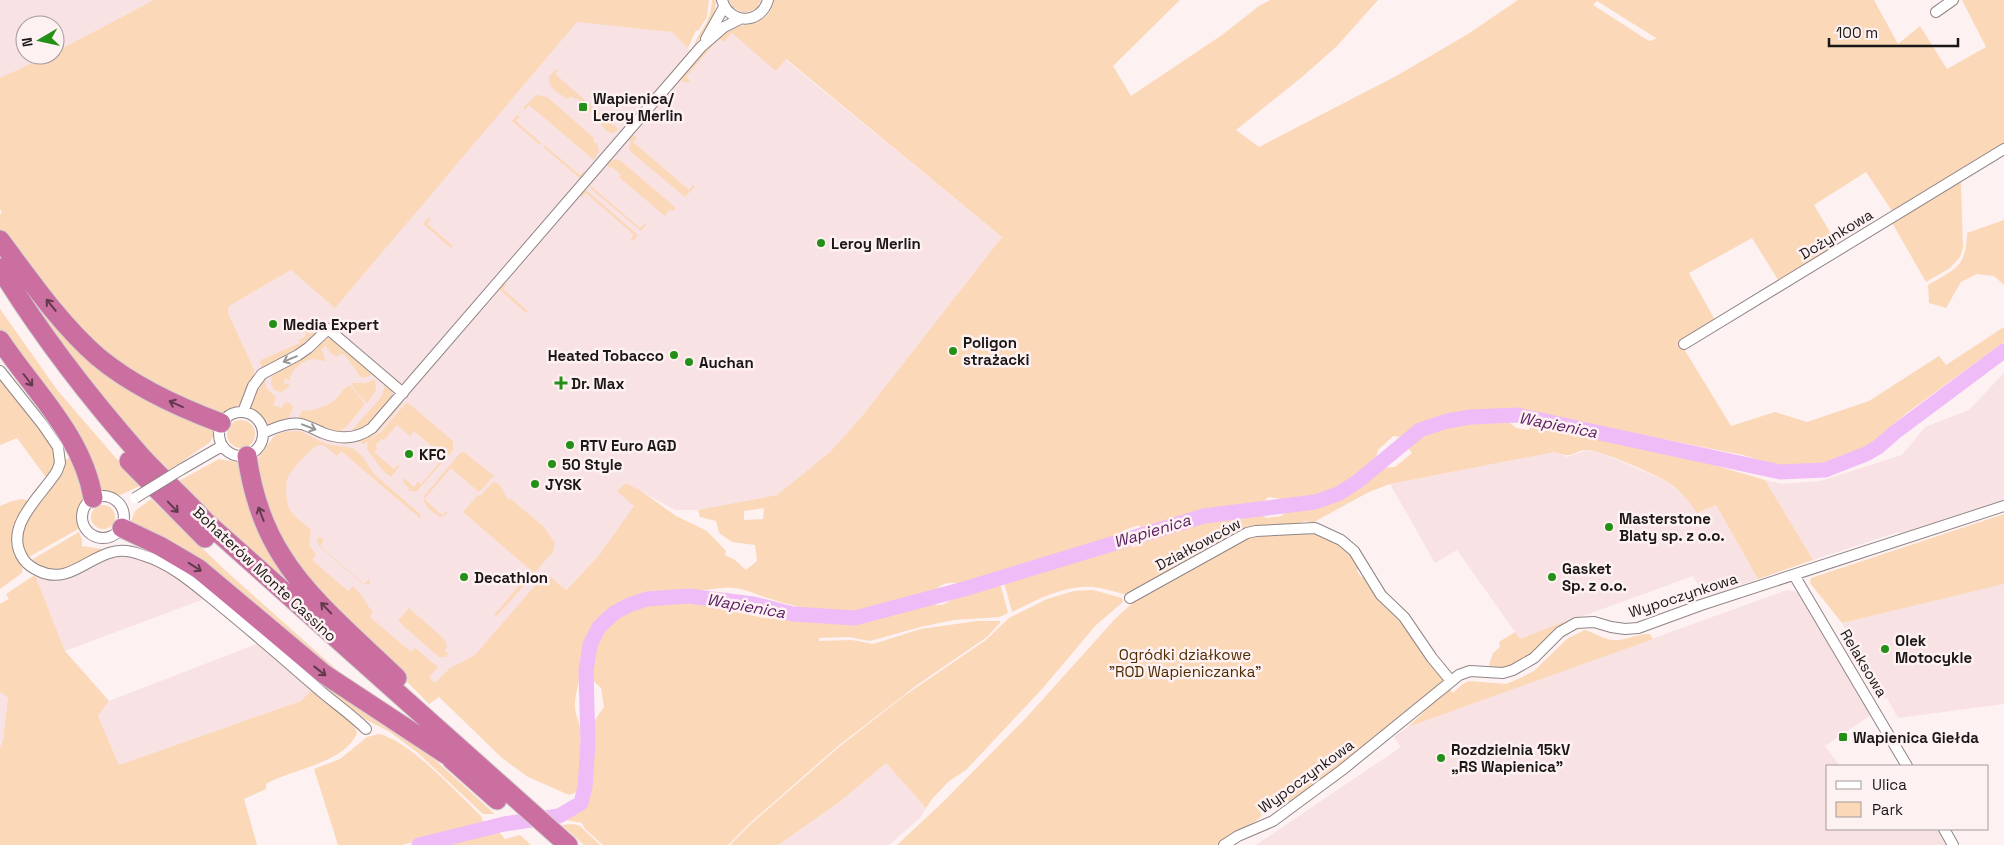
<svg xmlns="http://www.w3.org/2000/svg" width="2004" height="845" viewBox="0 0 2004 845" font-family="'Space Grotesk',sans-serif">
  <rect width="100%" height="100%" fill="#fef1f2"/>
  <path fill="#f8e2e3" d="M 0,0 L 154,0 L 55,52 L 55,25 L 25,25 L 25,55 L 49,55 L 0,78 Z
    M 577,21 L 672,32 L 698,58 L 722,33 L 744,26 L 1002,237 L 863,415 L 830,452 L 777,495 L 698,510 L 675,510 L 626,483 L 634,506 L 600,554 L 487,670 L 439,696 L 297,550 L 280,513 L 287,438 L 228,313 L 229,306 L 291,270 L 335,307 Z
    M 2004,373 L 2004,499 L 1900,534 L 1898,532 L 1813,560 L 1765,480 L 1782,484 L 1820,481 L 1902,455 L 1925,427 L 1969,410 Z
    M 1588,450 L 1601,453 L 1664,480 L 1687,498 L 1697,512 L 1716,505 L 1758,579 L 1709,596 L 1703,593 L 1693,576 L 1520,639 L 1457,550 L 1435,563 L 1390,484 L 1555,452 L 1567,457 Z
    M 123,555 L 136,556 L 177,575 L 207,598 L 65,651 L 35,575 L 112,556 Z
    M 2004,584 L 2004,704 L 1898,718 L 1887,698 L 1885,699 L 1842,623 Z
    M 1787,590 L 1799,592 L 1871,715 L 1825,746 L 1840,766 L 1828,766 L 1828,829 L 1938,829 L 1948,845 L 1256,845 L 1401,747 L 1394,737 L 1408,727 Z
    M 259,643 L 312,690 L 308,696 L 301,701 L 119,765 L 98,716 L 109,701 Z
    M 0,692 L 8,698 L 3,740 L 0,748 Z
    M 886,763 L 926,808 L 920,818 L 889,845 L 778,845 L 838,803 Z"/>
  <path fill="#fbd8b8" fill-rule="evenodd" d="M 154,0 L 709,0 L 707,17 L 698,31 L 696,30 L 688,48 L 672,32 L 577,22 L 335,308 L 291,270 L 229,306 L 228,313 L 255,371 L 243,401 C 235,411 220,415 208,414 L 103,355 L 0,232 L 0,214 L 2,212 L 0,209 L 0,78 L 49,55 L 55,55 L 55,52 Z
    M 712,0 L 716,0 C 716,19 705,32 694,46 C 701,26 711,24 712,0 Z
    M 729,0 L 761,0 L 756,9 L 744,13 L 733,8 Z
    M 774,0 L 1180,0 L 1113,66 L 1131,96 L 1222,35 L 1259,6 L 1270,0 L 1378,0 L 1337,46 L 1302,77 L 1236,130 L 1259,147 L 1398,75 L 1468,34 L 1518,0 L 1874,0 L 1898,44 L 1920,26 L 1947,69 L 1986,47 L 1962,0 L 2004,0 L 2004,147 L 1894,214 L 1866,172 L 1814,205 L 1839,247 L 1780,283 L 1752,238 L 1689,273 L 1716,322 L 1681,344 L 1731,426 L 1775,412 L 1807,422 L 1869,401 L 1939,356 L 1946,365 L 2004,327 L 2004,342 L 1908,412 L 1890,427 L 1870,448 L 1825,467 L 1782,467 L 1743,455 L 1617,430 L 1523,409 L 1445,414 L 1417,426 L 1402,437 L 1393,436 L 1378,450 L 1374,464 L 1341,487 L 1316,497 L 1284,502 L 1281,499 L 1269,497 L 1261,503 L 1203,513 L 1141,530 L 1139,525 L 1122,531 L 1118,537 L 961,584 C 942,580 942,587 927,594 C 902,606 861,615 834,613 C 810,611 787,604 764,597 C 755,594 745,589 735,588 C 725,586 712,590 701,590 C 655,591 597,597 582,650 C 579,660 581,671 579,680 C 577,691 573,703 576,714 C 577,719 580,723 580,728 C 582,750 580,771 577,792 L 569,795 L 528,777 L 502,758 L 439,697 L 429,704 L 308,582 L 277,540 L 255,469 L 256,461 L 274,436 L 283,432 L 300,431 L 326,444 L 352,448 L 362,456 L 374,474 L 420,514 L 421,519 L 341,451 L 337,456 C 332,452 327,446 321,445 C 312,445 292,469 288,477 C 285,484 286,501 289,508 C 293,517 304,523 311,530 L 309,545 L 316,554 L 312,560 L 348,591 L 353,586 C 363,595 364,602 373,612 L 370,617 L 411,652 L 415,648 L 438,667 L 429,677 L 435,683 L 449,669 L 475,655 L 545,574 L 547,574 L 566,590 L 600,554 L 634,506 L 617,491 L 626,483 L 641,491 L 676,516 L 707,531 L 726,551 L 725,555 L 735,560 L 746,570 L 757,561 L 755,545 L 732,542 L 719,533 L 716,521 L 700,517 L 698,510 L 777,495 L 830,452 L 863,415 L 1002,237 L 786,59 L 776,71 L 732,33 L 724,42 L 719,38 L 686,77 L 690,81 L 689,82 L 682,82 L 681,77 C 696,61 712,34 733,26 C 737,25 741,26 745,25 C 760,24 772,15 774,0 ZM 1597,1 L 1656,38 L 1656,39 L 1649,41 L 1593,5 ZM 764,508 L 763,519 L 744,520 L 744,511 Z
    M 559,69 L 555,74 L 618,129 C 615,133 612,134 608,132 L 589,111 L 590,110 L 577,98 L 575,99 L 571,96 L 568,99 C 558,93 548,89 549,76 L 555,70 Z
    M 536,95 L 547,97 L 594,138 L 593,141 L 597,144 L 599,151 L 594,160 L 529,105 L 525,110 L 524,107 Z
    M 517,115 L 520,116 L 516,121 L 541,143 L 540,145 L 512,121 Z
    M 632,135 L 637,137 L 633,142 L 689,190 L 693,185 L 695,187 L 685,197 L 630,151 L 629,146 L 631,142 L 628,139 Z
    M 544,145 L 580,175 L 584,171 L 585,174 L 581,179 L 543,147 Z
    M 614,159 L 621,161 L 676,208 L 673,211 L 670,209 L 665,216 L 619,177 L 621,174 L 612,167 L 610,168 L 606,165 Z
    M 1959,180 L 1961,183 L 1963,248 L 1960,257 L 1950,268 L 1926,282 L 1891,221 Z
    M 591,186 L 640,228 L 645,223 L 646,225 L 641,231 L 590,188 Z
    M 585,189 L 638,235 L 633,241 L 630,240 L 634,235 L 586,193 L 582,198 L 580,194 Z
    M 428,218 L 431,219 L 427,224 L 453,246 L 451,248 L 423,224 Z
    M 2004,220 L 2004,285 L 1994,276 L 1977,274 L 1961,282 L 1946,308 L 1929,303 L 1928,285 C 1955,269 1966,268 1967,233 Z
    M 17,280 L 74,340 L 215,426 L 213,437 L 209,443 L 168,471 C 113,411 63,348 17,280 Z
    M 503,284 L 507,284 L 503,289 L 528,311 L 526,313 L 499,289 Z
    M 0,309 L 58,391 L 140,486 L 120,495 L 102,491 L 96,492 L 0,330 Z
    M 313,321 L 318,325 L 318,331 C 302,347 285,357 265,367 L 262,367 L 260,363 L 261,360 L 300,343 L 299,340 L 306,336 L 305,330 L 310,334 L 316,327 L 312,323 Z
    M 328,338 L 331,338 L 372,372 L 371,375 L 365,378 L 361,377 L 345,355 L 341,354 L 335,357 L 333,354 L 331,354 L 326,346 L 321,349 L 326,361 C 322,361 317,359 313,359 C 304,359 289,371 290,381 L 285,378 L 284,384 L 290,383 L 287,389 L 281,392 L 274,390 L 271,384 L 272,376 L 301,359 Z
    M 0,375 L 55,448 L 57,462 L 48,480 L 17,438 L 0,445 Z
    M 265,377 L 266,388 L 276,397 L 273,405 L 281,408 L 286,402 L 291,404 L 293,408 L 288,419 L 266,427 L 259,415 L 247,409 L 253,394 Z
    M 375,379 L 376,391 L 367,403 L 357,393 L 351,383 L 366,383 Z
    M 350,385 L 365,404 L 346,427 L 340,431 L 333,431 L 297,420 L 302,411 C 313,411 327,407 336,399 C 343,393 340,390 350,385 Z
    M 385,385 L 392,388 L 392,397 C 380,412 371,425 352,433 L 353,429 L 382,396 Z
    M 407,402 L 453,441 L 453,450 L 416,492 L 408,490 L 409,488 L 403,482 L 404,478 L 414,487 L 418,482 L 421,484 L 444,457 L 414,431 L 410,436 L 397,425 L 384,440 L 381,439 L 376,445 L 377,449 L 374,452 L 394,469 L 399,465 L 399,467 L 391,477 L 382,470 L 367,449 L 368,441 L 381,432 Z
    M 403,403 L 377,433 L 363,445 L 360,440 L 377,430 L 399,404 Z
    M227 434a14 14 0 1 1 28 0a14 14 0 1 1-28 0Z
    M 1493,421 L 1509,422 L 1516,428 L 1529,430 L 1531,424 L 1673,453 L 1765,480 L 1813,560 L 1758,579 L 1716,505 L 1697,513 C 1688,500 1678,488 1664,480 C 1652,473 1600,450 1588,450 C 1572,450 1576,460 1555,452 L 1390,484 L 1369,492 L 1312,523 L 1305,521 L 1289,527 L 1260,527 L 1128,595 C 1117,593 1105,588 1093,587 C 1064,585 1037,600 1012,612 L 1004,582 L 1118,544 L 1133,547 L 1143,544 L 1145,538 L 1214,517 L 1257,513 L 1267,518 L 1282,516 L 1285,511 L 1315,506 L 1337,499 L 1383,468 L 1395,467 L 1412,453 L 1408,448 C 1438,423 1456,424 1493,421 Z
    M 464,452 L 494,476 L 479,492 L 451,468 L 424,499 L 442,515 L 447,511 L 447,514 L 440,517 C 433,512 422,506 424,496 L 460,453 Z
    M 72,456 L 87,496 C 80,506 75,515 80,528 L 27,558 L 21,543 L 23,521 L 64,461 Z
    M 219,459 L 242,463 L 250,498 L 356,644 L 214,517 L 177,482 Z
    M 495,482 C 503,486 503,494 509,500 L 511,499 L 544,527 L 555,543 L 553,552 L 534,573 L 463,512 L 478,495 L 480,496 L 492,483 Z
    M 22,499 L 29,501 C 14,518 10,536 18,558 C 20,564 23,566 22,573 L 0,589 L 0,506 L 12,501 Z
    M 151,499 L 227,572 L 365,695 L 130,524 L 135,511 Z
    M91 517a12 12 0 1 1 24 0a12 12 0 1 1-24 0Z
    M 2004,514 L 2004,584 L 1842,623 L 1810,583 L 1811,578 Z
    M 79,532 L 82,539 L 82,546 L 102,549 L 102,552 L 59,573 L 31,563 L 33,559 Z
    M 1315,533 C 1335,536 1348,550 1359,566 L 1357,571 L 1361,577 L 1365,577 L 1399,616 L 1444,681 L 1398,720 L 1291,803 L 1282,796 L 1269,809 L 1265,807 L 1260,812 L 1262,816 C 1249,828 1231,834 1217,845 L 897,845 L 943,802 L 1026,718 L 1115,619 L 1138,598 L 1247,538 L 1262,534 Z
    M 319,537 L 324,540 L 320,546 L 364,584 L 369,579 L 370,584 L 363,584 L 320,547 L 317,540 Z
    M 530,573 L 533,575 L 496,617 L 494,615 Z
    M 35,575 L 65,651 L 109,701 L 98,716 L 119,765 L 301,701 L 312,690 L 353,723 L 357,733 C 345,763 292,769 266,784 L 266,789 L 244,799 L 257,845 L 0,845 L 0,748 L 3,740 L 8,698 L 0,692 L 0,604 L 9,599 L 6,594 Z
    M 1000,583 L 1008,613 L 1000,617 L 954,620 L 920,627 L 870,641 L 848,637 L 819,638 L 819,641 L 852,640 L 873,644 L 921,629 L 977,621 L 1000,621 L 1000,623 L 987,637 L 917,685 L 838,746 L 751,822 L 728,845 L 603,845 L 585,829 L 582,823 L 561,819 L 578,811 L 585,801 L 589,784 L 592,724 L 604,707 L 601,688 L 592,680 L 592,659 L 598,636 L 608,623 L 630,611 L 656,603 L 689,602 L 764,618 L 840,622 L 861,621 L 929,604 C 951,608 946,599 961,594 C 974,590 987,587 1000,583 Z
    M 1093,590 L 1122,598 L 1123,602 L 1096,625 L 1042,689 L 966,770 L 949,781 L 932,799 L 926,808 L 886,763 L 838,803 L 778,845 L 730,845 L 752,823 L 839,747 L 904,696 L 986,640 L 1009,618 L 1047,599 L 1074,591 Z
    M 409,608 L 444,639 L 447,645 L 445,652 L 449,653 L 446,657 L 439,657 L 398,621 Z
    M 1566,621 L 1522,662 L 1501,670 L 1488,668 L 1493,653 L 1500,647 L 1499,642 L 1515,632 L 1520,639 Z
    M 1585,630 C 1595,633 1603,639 1613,640 C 1626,641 1637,633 1650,634 L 1653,639 L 1408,727 L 1449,688 L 1453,693 L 1463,684 L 1469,681 L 1506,684 L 1518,679 L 1534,671 L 1568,638 Z
    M 295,659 L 423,749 L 495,814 L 483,814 L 418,753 L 390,732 L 351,712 L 293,664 Z
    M 379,734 C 410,741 456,792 481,816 L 483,822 L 478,825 L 402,845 L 338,845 L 314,769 L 340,759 L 367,737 Z
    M 574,824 L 580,826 L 600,845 L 584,845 L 562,825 Z
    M 498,831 L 505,839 L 520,835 L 531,845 L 442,845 Z"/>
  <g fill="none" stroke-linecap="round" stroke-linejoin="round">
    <path stroke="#f0bcf7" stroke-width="15" d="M 419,845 L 504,824 L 559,816 L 581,803 L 585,787 L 588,742 L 586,671 L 590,645 L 599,627 L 614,613 L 629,605 L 647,599 L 688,596 L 754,604 L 793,614 L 855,618 L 964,589 L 1204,516 L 1315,502 L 1338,494 L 1357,482 L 1420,430 L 1447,421 L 1470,417 L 1517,415 L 1780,472 L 1825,470 L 1866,454 L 1878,447 L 1894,433 L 2004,351"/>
    <g stroke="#908586" stroke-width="12">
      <path id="street" d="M 722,0 C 729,25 761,25 768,0
        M 1936,12 L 1953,0
        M 706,39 L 724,7
        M 1684,344 L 2004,149
        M 0,371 L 43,425 L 58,447 L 60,463 L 57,471 C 42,496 1,527 24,560 C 28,565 32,568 39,571 C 66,584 84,561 109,553 C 120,549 132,551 142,555 C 173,564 197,587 221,606 C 254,633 285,660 317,688 C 333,702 351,714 366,729
        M219 434a22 22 0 1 1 44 0a22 22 0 1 1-44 0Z
        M 243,412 L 253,386 L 262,374 L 298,355 L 308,348 L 328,329 L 403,393
        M 263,433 C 275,428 288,422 301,424 C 309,426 316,430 323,433 C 341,440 357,439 372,428 L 701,47 L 724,27 L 740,19
        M 182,469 L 222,446
        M82 517a21 21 0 1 1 42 0a21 21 0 1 1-42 0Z
        M 1794,575 L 1907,766
        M 1130,598 L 1247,533 L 1256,531 L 1315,528 L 1341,540 L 1354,551 L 1381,595 L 1404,617 L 1432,658 L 1451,681
        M 1944,829 L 1953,845
        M 1224,845 L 1238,836 L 1273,821 L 1342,770 L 1459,675 L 1470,671 L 1503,673 L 1513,670 L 1534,658 L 1560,632 L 1576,623 L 1594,622 L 1611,627 L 1625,629 L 1638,628 L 1701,605 L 2004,506"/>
    </g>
    <g stroke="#d1d1d1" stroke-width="21">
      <path id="highway" d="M 0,240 C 30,280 60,324 98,357 C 134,387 178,407 221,423
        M 0,268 C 41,335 89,397 141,456 C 161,478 184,498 205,521 L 568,845
        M 0,340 C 33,390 83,436 93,498
        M 247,456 C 252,491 262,525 282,556 C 308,599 360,642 397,678
        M 129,461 L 205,538
        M 122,528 L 160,546 L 199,569 L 324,674 L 447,755
        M 452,760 L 497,800"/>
    </g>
    <use href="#street" stroke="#fff" stroke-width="10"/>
    <use href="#highway" stroke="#cb6fa0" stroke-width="19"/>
    <g stroke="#908586" stroke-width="12" stroke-linecap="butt">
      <path id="street-bridge" d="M 135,498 L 182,469"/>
    </g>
    <use href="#street-bridge" stroke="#fff" stroke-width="10"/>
  </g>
  <defs><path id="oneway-shaft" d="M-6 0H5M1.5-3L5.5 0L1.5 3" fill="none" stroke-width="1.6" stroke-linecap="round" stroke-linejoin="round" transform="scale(1.25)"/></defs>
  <g stroke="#613a4e">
    <use href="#oneway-shaft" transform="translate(51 305) rotate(-129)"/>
    <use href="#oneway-shaft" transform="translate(28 380) rotate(53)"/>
    <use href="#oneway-shaft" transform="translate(176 404) rotate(-156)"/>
    <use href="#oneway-shaft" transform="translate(173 507) rotate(46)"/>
    <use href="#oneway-shaft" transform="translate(261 514) rotate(-111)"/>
    <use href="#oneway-shaft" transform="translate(195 567) rotate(33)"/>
    <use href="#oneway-shaft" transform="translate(326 608) rotate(-134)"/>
    <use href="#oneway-shaft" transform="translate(320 671) rotate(38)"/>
  </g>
  <g stroke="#989797">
    <use href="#oneway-shaft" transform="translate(290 359) rotate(157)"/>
    <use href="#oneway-shaft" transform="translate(309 427) rotate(21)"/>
  </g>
  <g fill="#249017" stroke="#fef1f2" stroke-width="2">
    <rect x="578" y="102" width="10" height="10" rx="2.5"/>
    <circle cx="821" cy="243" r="5"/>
    <circle cx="273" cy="324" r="5"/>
    <circle cx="953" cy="351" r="5"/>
    <circle cx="674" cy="355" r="5"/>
    <circle cx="689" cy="362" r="5"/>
    <path d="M558.5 375.5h5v5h5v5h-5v5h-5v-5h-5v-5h5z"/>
    <circle cx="570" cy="445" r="5"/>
    <circle cx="409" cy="454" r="5"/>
    <circle cx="552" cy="464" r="5"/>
    <circle cx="535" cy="484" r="5"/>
    <circle cx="1609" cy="527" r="5"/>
    <circle cx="464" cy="577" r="5"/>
    <circle cx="1552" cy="577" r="5"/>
    <circle cx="1885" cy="649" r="5"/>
    <rect x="1838" y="732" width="10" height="10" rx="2.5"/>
    <circle cx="1441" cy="758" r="5"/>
  </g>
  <g text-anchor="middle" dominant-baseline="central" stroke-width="5" stroke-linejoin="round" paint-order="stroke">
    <g font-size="15" font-weight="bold" fill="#1b1717" stroke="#fef1f2" text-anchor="start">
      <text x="593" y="98">Wapienica/<tspan x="593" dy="17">Leroy Merlin</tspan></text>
      <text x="831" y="243">Leroy Merlin</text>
      <text x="283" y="324">Media Expert</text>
      <text x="963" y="342">Poligon<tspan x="963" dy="17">strażacki</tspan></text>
      <text x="664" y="355" text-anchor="end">Heated Tobacco</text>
      <text x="699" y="362">Auchan</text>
      <text x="571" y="383">Dr. Max</text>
      <text x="580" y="445">RTV Euro AGD</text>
      <text x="419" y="454">KFC</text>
      <text x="562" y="464">50 Style</text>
      <text x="545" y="484">JYSK</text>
      <text x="1619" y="518">Masterstone<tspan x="1619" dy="17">Blaty sp. z o.o.</tspan></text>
      <text x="1562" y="568">Gasket<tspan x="1562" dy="17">Sp. z o.o.</tspan></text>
      <text x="474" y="577">Decathlon</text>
      <text x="1895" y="640">Olek<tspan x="1895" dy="17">Motocykle</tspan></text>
      <text x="1853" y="737">Wapienica Giełda</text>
      <text x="1451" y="749">Rozdzielnia 15kV<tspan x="1451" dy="17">„RS Wapienica”</tspan></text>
    </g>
    <g font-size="15" fill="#1b1717" stroke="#fef1f2">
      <text transform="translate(1836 234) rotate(-31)">Dożynkowa</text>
      <text transform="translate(1198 544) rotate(-28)">Działkowców</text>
      <text transform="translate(265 574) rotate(43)">Bohaterów Monte Cassino</text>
      <text transform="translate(1683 595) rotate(-18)">Wypoczynkowa</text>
      <text transform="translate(1864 663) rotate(59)">Relaksowa</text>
      <text transform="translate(1306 776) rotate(-36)">Wypoczynkowa</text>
    </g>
    <g font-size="15" fill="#4f2b00" stroke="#fef1f2">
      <text x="1185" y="654">Ogródki działkowe<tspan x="1185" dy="17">"ROD Wapieniczanka"</tspan></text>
    </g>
    <g font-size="16" font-style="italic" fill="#581c61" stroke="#fef1f2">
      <text transform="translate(1558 425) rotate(11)">Wapienica</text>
      <text transform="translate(1152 531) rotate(-17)">Wapienica</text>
      <text transform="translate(746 606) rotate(10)">Wapienica</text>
    </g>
  </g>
  <rect x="1826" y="765" width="162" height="65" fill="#fef1f2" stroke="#a39a9a"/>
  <rect x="1836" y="781" width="25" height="8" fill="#ffffff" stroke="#a39a9a"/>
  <text x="1872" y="790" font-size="15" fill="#1b1717">Ulica</text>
  <rect x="1836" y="802" width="25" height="15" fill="#fbd8b8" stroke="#a39a9a"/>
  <text x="1872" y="815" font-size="15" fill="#1b1717">Park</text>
  <g transform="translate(40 40) rotate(261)"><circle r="24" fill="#fef1f2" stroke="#a39a9a"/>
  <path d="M0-4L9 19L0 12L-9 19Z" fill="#249017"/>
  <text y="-8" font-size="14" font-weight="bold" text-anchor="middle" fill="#1b1717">N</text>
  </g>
  <path d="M1829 38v8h129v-8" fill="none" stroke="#1b1717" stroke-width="2.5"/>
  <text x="1836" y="38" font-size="15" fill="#1b1717" stroke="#fef1f2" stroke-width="4" paint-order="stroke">100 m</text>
</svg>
